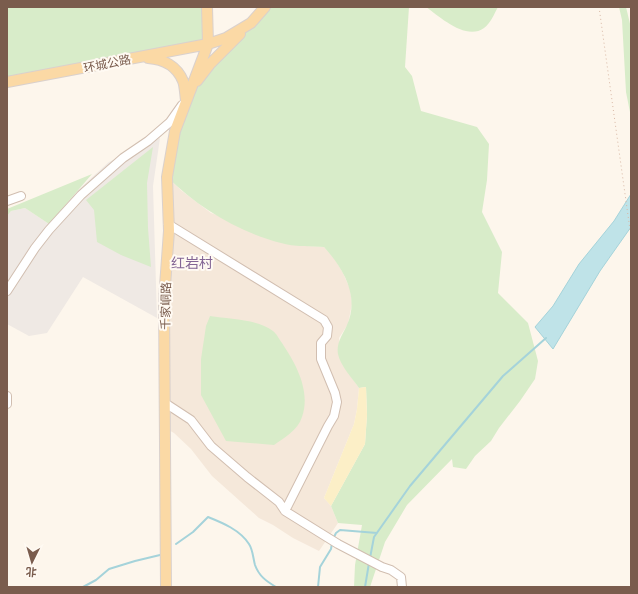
<svg xmlns="http://www.w3.org/2000/svg" width="638" height="594" viewBox="0 0 638 594" font-family="Commissioner,'Noto Sans SC',sans-serif">
  <rect width="100%" height="100%" fill="#fdf6ec"/>
  <path fill="#f5e8da" d="M 167,177 L 182,191 L 211,213 L 307,246 L 324,247 L 334,258 L 343,273 L 350,289 L 352,304 L 348,324 L 339,338 L 343,365 L 359,388 L 357,409 L 354,424 L 324,498 L 331,506 L 338,523 L 319,551 L 293,538 L 273,525 L 259,518 L 212,476 L 191,449 L 174,433 L 165,428 Z"/>
  <path fill="#efe9e4" d="M 160,138 L 153,186 L 157,318 L 83,277 L 47,333 L 29,336 L 7,324 L 7,216 L 11,211 L 25,208 L 49,224 L 76,192 L 109,162 Z"/>
  <path fill="#d8ecc9" d="M 7,7 L 207,7 L 208,44 L 7,82 Z
    M 265,7 L 409,7 L 405,67 L 412,76 L 421,111 L 477,127 L 489,144 L 487,180 L 482,212 L 502,252 L 498,293 L 528,323 L 538,361 L 535,379 L 520,401 L 499,428 L 491,441 L 475,456 L 466,469 L 453,467 L 452,459 L 407,505 L 385,542 L 370,587 L 354,587 L 355,565 L 362,525 L 338,523 L 331,506 L 365,444 L 367,415 L 366,387 L 359,388 C 352,378 340,365 338,354 C 336,343 343,334 347,325 C 360,296 343,268 324,247 C 310,246 294,247 281,243 C 238,232 199,208 167,177 L 186,100 L 207,69 Z
    M 426,7 L 498,7 C 494,14 491,23 484,28 C 466,41 440,17 426,7 Z
    M 619,7 L 626,7 L 631,28 L 631,117 L 626,92 L 622,20 Z
    M 153,147 L 147,183 L 148,228 L 151,267 L 121,255 L 97,242 L 94,210 L 86,200 Z
    M 92,174 L 49,224 L 25,208 L 11,211 L 7,216 L 7,209 Z
    M 210,316 C 229,319 257,319 273,331 C 276,333 279,339 282,343 C 296,364 311,391 302,417 C 298,430 284,438 274,445 L 226,441 L 201,395 L 201,359 L 206,326 Z"/>
  <path fill="#fcefc7" d="M 366,387 L 367,415 L 365,444 L 331,506 L 324,498 L 354,424 L 357,409 L 359,388 Z"/>
  <path fill="#bfe3e8" stroke="#a5d3da" d="M 631,194 L 631,227 L 600,271 L 553,349 L 535,327 L 553,306 L 579,264 L 614,221 Z"/>
  <g fill="none" stroke-linecap="round" stroke-linejoin="round">
    <path stroke="#a5d3da" stroke-width="2" d="M 333,539 L 336,533 L 340,530 L 377,533
      M 176,544 L 193,532 L 208,517 C 223,523 240,530 249,544 C 253,550 253,558 255,565 C 259,576 266,581 276,587
      M 370,558 L 374,537 L 410,486 L 503,376 L 546,338
      M 83,587 L 96,580 L 109,569 L 135,561 L 160,555
      M 318,587 L 320,567 L 331,549 L 332,543
      M 365,587 L 369,563"/>
    <g stroke="#d1beb0" stroke-width="10">
      <path id="minor" d="M 7,201 L 21,196
        M 168,224 L 324,320 L 328,327 L 327,336 L 321,343 L 321,359 L 335,393 L 337,402 L 334,416 L 328,426 L 285,511
        M 7,291 L 35,248 L 49,230 L 81,195 L 123,158 L 148,141 L 170,122 L 182,105
        M 7,396 L 7,404
        M 165,403 L 191,420 L 211,446 L 247,477 L 279,502 L 285,511 L 338,544 L 382,567 L 391,570 L 401,577 L 402,587"/>
    </g>
    <g stroke="#dad1cd" stroke-width="12">
      <path id="major" d="M 148,58 C 163,59 177,66 183,81 C 185,86 185,94 186,100
        M 197,81 L 210,64 L 240,34
        M 7,82 L 208,44 L 226,38 L 251,23 L 265,7
        M 166,587 L 164,300 L 169,231 L 167,177 L 175,131 L 208,44 L 207,7"/>
    </g>
    <path stroke="#d9b8a5" stroke-width="1" stroke-dasharray="1 3" stroke-linecap="butt" d="M 599,7 L 631,237"/>
    <use href="#minor" stroke="#fff" stroke-width="8"/>
    <use href="#major" stroke="#fbd9a5" stroke-width="10"/>
  </g>
  <g text-anchor="middle" dominant-baseline="central" stroke-width="4" stroke-linejoin="round" paint-order="stroke">
    <g font-size="12" fill="#7a5c4d" stroke="#fffaf3">
      <text transform="translate(107 63) rotate(-11)">环城公路</text>
      <text transform="translate(165 306) rotate(-89)">千家峒路</text>
    </g>
    <g font-size="14" fill="#846695" stroke="#fffaf3">
      <text x="192" y="262">红岩村</text>
    </g>
  </g>
  <rect width="638" height="594" fill="none" stroke="#7a5c4d" stroke-width="16"/>
  <g transform="translate(32 562) rotate(185)" stroke="#fffaf3" stroke-width="3" paint-order="stroke">
  <path d="M0-3L7 15L0 10L-7 15Z" fill="#7a5c4d"/>
  <text y="-6" font-size="11" font-weight="bold" text-anchor="middle" fill="#7a5c4d">北</text>
  </g>
</svg>
